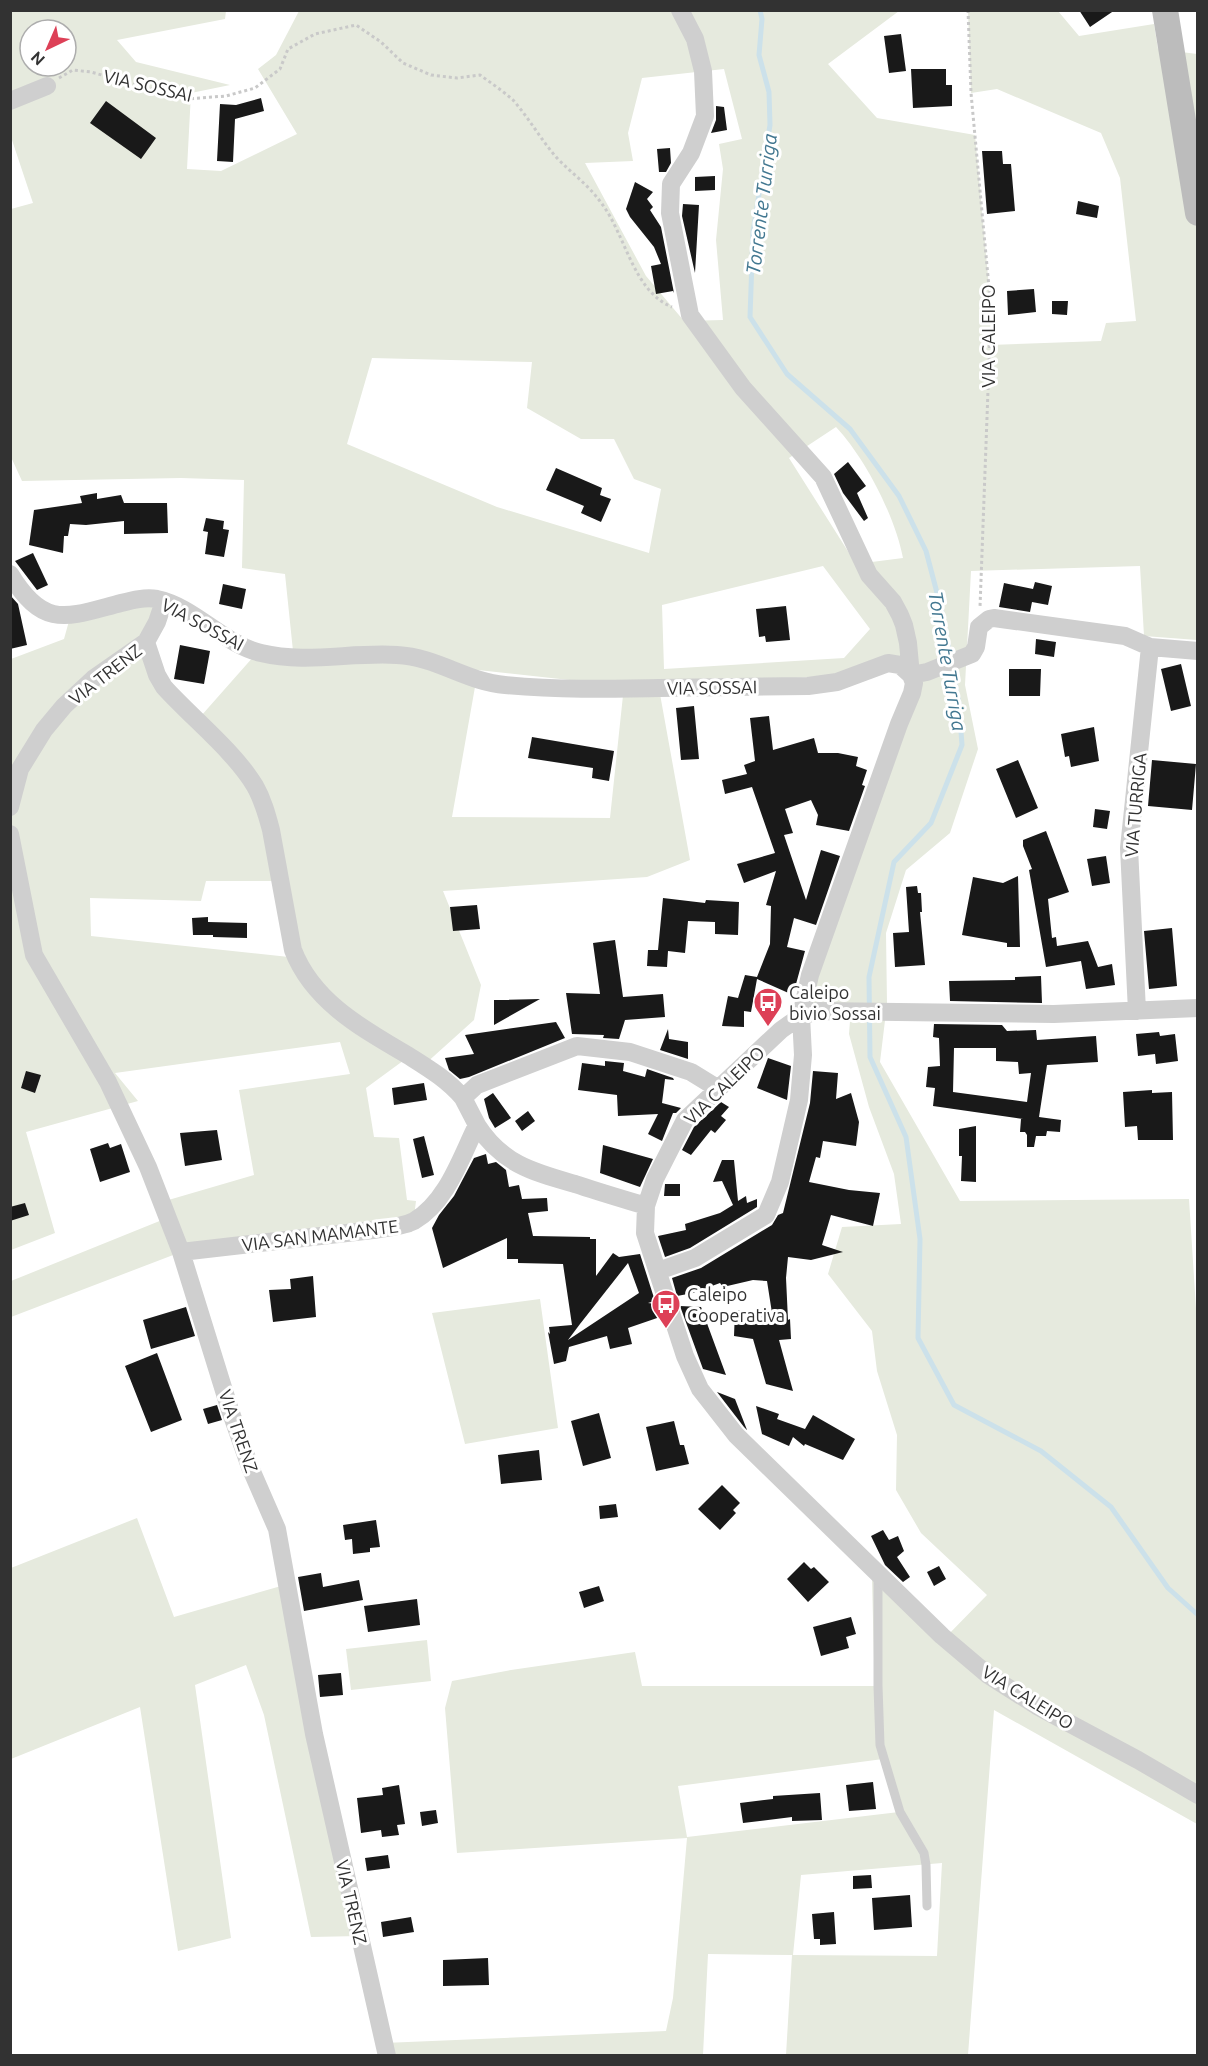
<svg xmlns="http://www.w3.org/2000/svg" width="1208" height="2066" viewBox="0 0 1208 2066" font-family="Ubuntu,sans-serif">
  <rect width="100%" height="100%" fill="#fff"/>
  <path fill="#e6eade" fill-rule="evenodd" d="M 10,11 L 226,11 L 225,19 L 117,40 L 136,62 L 230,85 L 191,93 L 187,169 L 221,171 L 297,134 L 258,69 L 276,55 L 299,11 L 899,11 L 828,64 L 877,118 L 975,135 L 991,309 L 990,345 L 1101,341 L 1106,323 L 1136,321 L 1120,178 L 1101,133 L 997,89 L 971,93 L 968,11 L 1058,11 L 1079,36 L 1154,24 L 1158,49 L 1197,54 L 1197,640 L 1144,636 L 1140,566 L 971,571 L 965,685 L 978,749 L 950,833 L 906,870 L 886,933 L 887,1004 L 880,1062 L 960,1201 L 1189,1199 L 1198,1340 L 1197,1824 L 994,1710 L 968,2055 L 786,2055 L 792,1955 L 708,1954 L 703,2055 L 387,2056 L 384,2043 L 666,2031 L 673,1998 L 687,1838 L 457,1853 L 445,1708 L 452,1681 L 511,1670 L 635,1652 L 642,1686 L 877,1686 L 874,1661 L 872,1579 L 943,1640 L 987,1595 L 921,1533 L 896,1490 L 897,1435 L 877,1371 L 872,1331 L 828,1274 L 842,1227 L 901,1224 L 894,1174 L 869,1107 L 849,1034 L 851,1008 L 807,1009 L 890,757 L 907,676 L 891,658 L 847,676 L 658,683 L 690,860 L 647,877 L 443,891 L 481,985 L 474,1020 L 424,1065 L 411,1055 L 366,1088 L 374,1137 L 399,1138 L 407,1200 L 416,1201 L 412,1232 L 181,1252 L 11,1317 L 11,1281 L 167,1218 L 165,1201 L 254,1175 L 239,1090 L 350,1074 L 340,1042 L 115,1073 L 138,1101 L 26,1132 L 55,1233 L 11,1250 L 11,659 L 64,639 L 69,621 L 130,607 L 166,607 L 145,632 L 165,675 L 201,716 L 262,647 L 293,651 L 285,574 L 242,568 L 244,480 L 181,478 L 22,481 L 11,457 L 11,209 L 33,203 L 11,137 ZM 30,30 L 66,30 L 66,66 L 30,66 ZM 724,69 L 742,139 L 719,144 L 723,169 L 716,240 L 723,320 L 684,321 L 646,276 L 585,163 L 633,161 L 628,133 L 642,78 ZM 372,358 L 532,362 L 527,408 L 581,439 L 614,439 L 634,479 L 661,489 L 649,553 L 497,507 L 347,444 ZM 836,427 C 865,458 895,516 903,558 L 856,564 L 789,458 ZM 823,566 L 870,629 L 844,658 L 664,669 L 662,605 ZM 478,670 L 624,686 L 610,818 L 452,817 ZM 206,881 L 276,881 L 289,957 L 91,936 L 90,898 L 201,901 ZM 883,1759 L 899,1812 L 687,1837 L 678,1786 ZM 942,1863 L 937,1956 L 793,1955 L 801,1875 Z
    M 540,1299 L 558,1428 L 465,1444 L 432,1313 Z
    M 137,1518 L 174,1617 L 288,1584 L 360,1936 L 311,1937 L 264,1715 L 246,1665 L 195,1685 L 231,1938 L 178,1951 L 140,1707 L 11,1759 L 11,1568 Z
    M 427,1640 L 431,1681 L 351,1690 L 346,1649 Z"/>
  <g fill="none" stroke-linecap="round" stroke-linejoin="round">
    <path stroke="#cce1ea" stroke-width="5" d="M 760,10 L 762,19 L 759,55 L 769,92 L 770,125 L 753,232 L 750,317 L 787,374 L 850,429 L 899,496 L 926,551 L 941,608 L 959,704 L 962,745 L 931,823 L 894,862 L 869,977 L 870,1057 L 906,1137 L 920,1239 L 918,1338 L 954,1405 L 1041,1451 L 1111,1507 L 1168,1588 L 1198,1615"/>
  </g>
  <path fill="#191919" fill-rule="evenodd" d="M 1079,10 L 1115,10 L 1090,27 Z
    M 901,34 L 906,71 L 889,73 L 884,36 Z
    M 911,69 L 946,69 L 946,85 L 952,85 L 952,106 L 913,108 Z
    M 261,98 L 264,111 L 235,119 L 233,162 L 217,161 L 220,104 L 236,105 Z
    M 106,101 L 156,138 L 141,159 L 90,123 Z
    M 716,106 L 724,107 L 727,130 L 711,133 L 716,120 Z
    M 670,148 L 671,163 L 666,172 L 659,172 L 657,149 Z
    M 982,151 L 1002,151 L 1003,164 L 1011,164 L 1015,211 L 987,214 Z
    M 715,176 L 715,190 L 695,191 L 695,177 Z
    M 635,182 L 653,192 L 647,199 L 653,207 L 650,210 L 661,227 L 674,293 L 673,291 L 656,294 L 651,266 L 661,264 L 654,247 L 630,217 L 626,209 Z
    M 1078,201 L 1099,206 L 1097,218 L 1076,214 Z
    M 683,204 L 699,205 L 695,273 L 682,216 Z
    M 1034,289 L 1036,312 L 1008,315 L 1007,291 Z
    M 1052,301 L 1068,301 L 1067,315 L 1052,314 Z
    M 848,462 L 866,486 L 857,493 L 868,518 L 864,521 L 843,493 L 834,474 Z
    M 556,468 L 602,488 L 600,495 L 611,499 L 601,522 L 581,513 L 584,506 L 546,490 Z
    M 97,493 L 97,499 L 121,495 L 124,503 L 167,503 L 168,533 L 124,534 L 124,521 L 86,525 L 70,524 L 68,536 L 64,536 L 63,553 L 29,545 L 34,510 L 82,503 L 80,496 Z
    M 206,518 L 224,521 L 223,529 L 229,530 L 224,557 L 205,554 L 208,532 L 203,531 Z
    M 33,553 L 48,585 L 37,590 L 15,561 Z
    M 1035,582 L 1052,586 L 1048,605 L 1032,602 L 1030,612 L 999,607 L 1004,583 L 1033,589 Z
    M 223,584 L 246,589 L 242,609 L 219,604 Z
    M 10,595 L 18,604 L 27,645 L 10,649 Z
    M 786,606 L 790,640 L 766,642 L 765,636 L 759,637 L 756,609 Z
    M 1036,639 L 1056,642 L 1054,657 L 1035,654 Z
    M 180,645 L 210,651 L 204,684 L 174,679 Z
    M 1181,664 L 1191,706 L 1171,711 L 1161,669 Z
    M 1009,669 L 1041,669 L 1040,696 L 1009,696 Z
    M 694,706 L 699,759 L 681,760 L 676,708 Z
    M 769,716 L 773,750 L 814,738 L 818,753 L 838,753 L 858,757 L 856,766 L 867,770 L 862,785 L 865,786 L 849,831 L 816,825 L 818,815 L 811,800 L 785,809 L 793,833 L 784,835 L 806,900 L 821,850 L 840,856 L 816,925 L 794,918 L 787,947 L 805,951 L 793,995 L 757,979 L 751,1012 L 744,1011 L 744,1027 L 722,1026 L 728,996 L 738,998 L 745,975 L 757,977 L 770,944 L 771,906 L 766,905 L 776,871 L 744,883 L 737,864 L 775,853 L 752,787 L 725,794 L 722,780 L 747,774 L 744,765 L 755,761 L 750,718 Z
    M 1094,727 L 1099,761 L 1071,767 L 1069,756 L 1065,757 L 1061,734 Z
    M 532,737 L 614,751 L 609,781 L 592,778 L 593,768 L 528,758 Z
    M 1018,760 L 1038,808 L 1016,818 L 996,769 Z
    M 1152,760 L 1196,764 L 1192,810 L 1148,806 Z
    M 1095,809 L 1110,811 L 1107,829 L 1093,827 Z
    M 1046,831 L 1069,892 L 1048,899 L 1052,938 L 1056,937 L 1057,946 L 1088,941 L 1098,967 L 1112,964 L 1115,985 L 1086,989 L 1081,961 L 1046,967 L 1029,870 L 1032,869 L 1023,846 L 1023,840 Z
    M 1106,856 L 1110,883 L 1092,886 L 1087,859 Z
    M 1018,876 L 1020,947 L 1007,947 L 1007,943 L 962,935 L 973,877 L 1003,883 Z
    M 917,886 L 918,893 L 921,893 L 922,912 L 920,912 L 925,965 L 895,967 L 893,933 L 909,932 L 906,887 Z
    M 663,898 L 705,903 L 706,900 L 739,902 L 738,935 L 715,934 L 715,922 L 688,921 L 685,953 L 668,951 L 667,967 L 647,966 L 648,950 L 658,950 Z
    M 477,905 L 480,929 L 453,931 L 450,907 Z
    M 208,917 L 208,922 L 247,923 L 247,938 L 213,937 L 213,935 L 193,935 L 192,918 Z
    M 1172,928 L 1177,986 L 1149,989 L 1144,931 Z
    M 615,940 L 623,997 L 663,994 L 665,1017 L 625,1020 L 619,1039 L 603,1038 L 604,1035 L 572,1034 L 566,993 L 600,994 L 593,943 Z
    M 1041,976 L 1042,1003 L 950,1001 L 949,981 L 1015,980 L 1015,977 Z
    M 540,999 L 494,1025 L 494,1000 Z
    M 556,1022 L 565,1038 L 469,1077 L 460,1079 L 449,1070 L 445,1058 L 474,1054 L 465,1035 Z
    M 934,1024 L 1002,1025 L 1007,1031 L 1036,1030 L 1037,1040 L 1096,1036 L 1098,1062 L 1047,1065 L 1039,1117 L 1061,1120 L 1060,1132 L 1047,1131 L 1046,1136 L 1036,1136 L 1034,1147 L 1027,1147 L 1027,1135 L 1025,1132 L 1020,1132 L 1021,1119 L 1023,1119 L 933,1106 L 935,1088 L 926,1087 L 928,1067 L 940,1066 L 939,1038 L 933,1037 ZM 954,1048 L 996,1048 L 996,1061 L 1018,1062 L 1019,1074 L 1031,1073 L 1027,1102 L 953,1092 Z
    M 668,1029 L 669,1039 L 688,1042 L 688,1059 L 660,1050 Z
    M 1159,1032 L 1160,1036 L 1175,1034 L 1178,1061 L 1156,1064 L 1155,1054 L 1138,1056 L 1136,1034 Z
    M 768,1058 L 791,1066 L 787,1100 L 757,1088 Z
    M 605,1061 L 624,1063 L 623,1071 L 645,1077 L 647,1069 L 673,1078 L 674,1080 L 665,1079 L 662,1103 L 681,1108 L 676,1113 L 673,1113 L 662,1141 L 648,1134 L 658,1114 L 618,1116 L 617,1095 L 578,1090 L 582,1063 L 605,1066 Z
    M 26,1071 L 41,1075 L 35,1093 L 21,1088 Z
    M 813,1071 L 838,1073 L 836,1099 L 851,1093 L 859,1122 L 856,1146 L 823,1141 L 820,1158 L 816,1157 L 809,1182 L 849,1190 L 880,1193 L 873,1226 L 831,1215 L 822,1245 L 843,1252 L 811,1260 L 788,1257 L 786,1278 L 788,1320 L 790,1319 L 791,1339 L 779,1340 L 793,1391 L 766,1384 L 753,1339 L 734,1336 L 735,1310 L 772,1313 L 767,1281 L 753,1280 L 723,1287 L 720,1283 L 693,1293 L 677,1296 L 672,1278 L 701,1268 L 772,1225 L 778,1215 L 783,1213 L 810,1103 Z
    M 424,1083 L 427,1100 L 394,1105 L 392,1088 Z
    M 1152,1090 L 1152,1093 L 1172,1092 L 1173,1140 L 1138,1140 L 1137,1126 L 1125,1127 L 1123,1092 Z
    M 493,1093 L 511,1118 L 495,1128 L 489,1118 L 484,1099 Z
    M 721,1102 L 729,1107 L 721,1116 L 726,1120 L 715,1133 L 711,1130 L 691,1155 L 682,1150 L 694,1127 Z
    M 528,1111 L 535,1121 L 522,1131 L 515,1121 Z
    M 976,1126 L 976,1182 L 961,1181 L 962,1156 L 959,1156 L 959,1129 Z
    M 217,1130 L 222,1160 L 185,1166 L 180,1133 Z
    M 424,1136 L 434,1175 L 422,1178 L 413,1139 Z
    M 108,1143 L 110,1148 L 121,1144 L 130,1172 L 100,1182 L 90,1149 Z
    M 603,1145 L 653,1159 L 640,1187 L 600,1173 Z
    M 486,1154 L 488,1164 L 496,1162 L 506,1170 L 509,1187 L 519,1185 L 522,1199 L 547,1198 L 548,1211 L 528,1213 L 533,1236 L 590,1237 L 590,1239 L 596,1239 L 596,1276 L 613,1253 L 619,1257 L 640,1254 L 655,1301 L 648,1303 L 656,1304 L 660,1317 L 628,1328 L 632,1344 L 610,1349 L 607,1336 L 569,1347 L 566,1361 L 554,1364 L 548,1332 L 550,1334 L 549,1327 L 572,1325 L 563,1264 L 518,1263 L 518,1259 L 507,1259 L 507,1238 L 443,1268 L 432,1228 L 439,1215 L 454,1196 L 474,1158 ZM 628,1263 L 639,1293 L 568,1340 L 580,1324 Z
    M 722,1160 L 734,1160 L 738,1201 L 746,1196 L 747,1203 L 757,1199 L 757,1207 L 690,1248 L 665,1257 L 658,1236 L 686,1230 L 685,1224 L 720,1213 L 733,1205 L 722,1181 L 713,1182 Z
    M 665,1184 L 680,1184 L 680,1196 L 664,1196 Z
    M 25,1203 L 29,1215 L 10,1221 L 10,1207 Z
    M 313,1276 L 316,1317 L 273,1322 L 269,1290 L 291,1289 L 290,1279 Z
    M 680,1306 L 701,1307 L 726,1375 L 703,1369 Z
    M 186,1307 L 195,1336 L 151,1349 L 143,1320 Z
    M 157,1353 L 182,1420 L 151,1432 L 125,1366 Z
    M 717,1392 L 735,1399 L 747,1430 L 744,1427 Z
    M 217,1405 L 222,1420 L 208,1424 L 203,1409 Z
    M 756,1406 L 779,1414 L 777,1419 L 805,1429 L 813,1415 L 855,1439 L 843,1460 L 805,1444 L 804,1446 L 793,1437 L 789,1446 L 762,1434 Z
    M 599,1413 L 611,1458 L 583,1466 L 571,1421 Z
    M 674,1421 L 680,1445 L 684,1445 L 689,1464 L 656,1471 L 646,1427 Z
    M 539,1450 L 542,1480 L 501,1484 L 498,1455 Z
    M 722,1485 L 740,1503 L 733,1510 L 736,1513 L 720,1530 L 698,1509 Z
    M 616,1504 L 618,1517 L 600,1519 L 599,1506 Z
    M 376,1520 L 380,1547 L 370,1548 L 370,1552 L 353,1554 L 352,1539 L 345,1540 L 343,1525 Z
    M 883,1530 L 889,1540 L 898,1536 L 904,1551 L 897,1557 L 910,1577 L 903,1582 L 885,1565 L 871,1536 Z
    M 804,1562 L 811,1569 L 814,1567 L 829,1582 L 808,1602 L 787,1579 Z
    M 939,1566 L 946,1579 L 934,1586 L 927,1572 Z
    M 321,1573 L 323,1587 L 359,1580 L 363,1600 L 304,1611 L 298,1577 Z
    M 599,1586 L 604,1601 L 584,1608 L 579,1592 Z
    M 417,1599 L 420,1625 L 368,1632 L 364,1606 Z
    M 851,1617 L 856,1634 L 846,1637 L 849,1648 L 821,1656 L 813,1627 Z
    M 341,1673 L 343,1695 L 320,1697 L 318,1675 Z
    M 873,1782 L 876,1809 L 849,1811 L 846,1785 Z
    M 399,1785 L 405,1824 L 397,1825 L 399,1835 L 382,1837 L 381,1830 L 361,1833 L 357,1798 L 383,1795 L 382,1788 Z
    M 820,1793 L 822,1820 L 792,1821 L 792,1817 L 743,1823 L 740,1803 L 773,1799 L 773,1796 Z
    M 436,1810 L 438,1823 L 422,1826 L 420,1812 Z
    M 388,1855 L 390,1868 L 367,1871 L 365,1858 Z
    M 871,1875 L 872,1888 L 853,1889 L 853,1876 Z
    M 910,1895 L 912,1927 L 874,1930 L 872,1898 Z
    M 834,1912 L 836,1944 L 820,1945 L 820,1939 L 814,1939 L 812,1914 Z
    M 411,1917 L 414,1932 L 383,1937 L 381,1922 Z
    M 488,1958 L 489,1985 L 443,1986 L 443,1960 Z"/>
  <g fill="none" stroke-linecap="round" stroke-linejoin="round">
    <path stroke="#c9c9c9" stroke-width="3" stroke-dasharray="3 3" stroke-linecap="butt" d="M 968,10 L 971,93 L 991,309 L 980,607
      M 59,78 L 73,70 L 91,72 L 187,99 L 226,96 L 255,88 L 280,69 L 288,49 L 315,34 L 356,25 L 381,42 L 403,63 L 431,75 L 457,78 L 480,75 C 491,83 503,91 513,100 C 529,118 541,140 557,158 C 573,175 588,184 602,204 C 626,236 633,291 672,307"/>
    <path stroke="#cfcfcf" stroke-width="9" d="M 878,1574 L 878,1686 L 880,1745 L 900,1812 L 924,1853 L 926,1865 L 927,1906"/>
    <path stroke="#cfcfcf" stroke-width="18" d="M 10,101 L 47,86
      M 10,574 C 44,630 67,617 121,603 C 133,600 145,597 157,599 C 195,607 223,644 261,653 C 306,664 351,652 397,655 C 437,657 467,682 505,685 C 556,690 608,689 659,688 C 709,687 758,687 808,686 L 837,682 L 888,663 L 900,665 L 911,675
      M 146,642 L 157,675 L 164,687 C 192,718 234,751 255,786 C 263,800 267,815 271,830 L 293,950 C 313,1002 363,1029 409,1056 C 428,1068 448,1080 463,1098
      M 911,675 L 927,672 L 972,654 L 976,647 L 979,627 L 989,619 L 994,618 L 1125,636 L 1150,647 L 1198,651
      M 10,807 L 20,769 L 44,730 L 64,706 L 93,679 L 146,642 L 157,622 L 164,601
      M 10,834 L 34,955 L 108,1082 L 148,1167 L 181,1252 L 230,1410 L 250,1467 L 277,1529 L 314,1734 L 387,2056
      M 1198,1008 L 1054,1014 L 818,1011 L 801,1016 L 781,1030 L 685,1120 L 655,1179 L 646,1206 L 645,1233 L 685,1356 L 700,1389 L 736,1435 L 942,1636 L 988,1675 L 1037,1706 L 1138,1760 L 1198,1795
      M 1137,1011 L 1129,848 L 1150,647
      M 477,1125 C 502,1164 533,1172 575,1184 C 599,1192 623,1199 646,1206
      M 181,1252 L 373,1230 C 386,1228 402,1227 414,1221 C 447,1202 461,1157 477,1125 L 463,1098 L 477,1085 L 577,1046 L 630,1052 L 691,1072 L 717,1088
      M 658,1271 L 695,1258 L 766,1215 L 780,1182 L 799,1100 L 803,1055 L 801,1016 L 810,975 L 899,724 L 912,693 L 914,683 L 911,675 L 908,643 L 904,625 L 900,615 L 893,602 L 869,575 L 823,477 L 743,388 L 690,315 L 670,213 L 671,184 L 691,153 L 705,116 L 703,71 L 695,39 L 680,10"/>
    <path stroke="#bcbcbc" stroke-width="26" d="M 1165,10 L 1198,213"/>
  </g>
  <defs>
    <g id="bus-pin" transform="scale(1.5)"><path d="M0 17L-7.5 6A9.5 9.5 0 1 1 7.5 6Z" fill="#dd4057" stroke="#fff"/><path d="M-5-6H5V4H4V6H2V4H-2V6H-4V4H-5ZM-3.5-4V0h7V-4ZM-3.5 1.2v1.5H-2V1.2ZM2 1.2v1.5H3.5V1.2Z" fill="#fff"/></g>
  </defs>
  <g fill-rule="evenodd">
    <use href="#bus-pin" x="768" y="1002"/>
    <use href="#bus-pin" x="666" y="1304"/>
  </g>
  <g text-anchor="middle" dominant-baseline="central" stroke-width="6" stroke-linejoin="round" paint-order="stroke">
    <g font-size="18" fill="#323232" stroke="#fff">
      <text transform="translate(148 85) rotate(13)">VIA SOSSAI</text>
      <text transform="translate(988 336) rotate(-90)">VIA CALEIPO</text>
      <text transform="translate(203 624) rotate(28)">VIA SOSSAI</text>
      <text transform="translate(105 674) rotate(-38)">VIA TRENZ</text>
      <text transform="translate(712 687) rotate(-1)">VIA SOSSAI</text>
      <text transform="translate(1135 805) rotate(-85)">VIA TURRIGA</text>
      <text transform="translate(724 1085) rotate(-44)">VIA CALEIPO</text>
      <text transform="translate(320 1235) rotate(-7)">VIA SAN MAMANTE</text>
      <text transform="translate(239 1431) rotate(71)">VIA TRENZ</text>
      <text transform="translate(1028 1697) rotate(32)">VIA CALEIPO</text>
      <text transform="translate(352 1902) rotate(77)">VIA TRENZ</text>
    </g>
    <g font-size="18" fill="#323232" stroke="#fff" text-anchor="start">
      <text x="789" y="992">Caleipo<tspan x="789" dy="21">bivio Sossai</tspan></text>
      <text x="687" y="1294">Caleipo<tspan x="687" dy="21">Cooperativa</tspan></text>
    </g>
    <g font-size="20" font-style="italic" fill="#437891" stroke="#fff">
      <text transform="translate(761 204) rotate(-83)">Torrente Turriga</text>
      <text transform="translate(948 661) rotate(80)">Torrente Turriga</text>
    </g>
  </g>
  <rect width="1208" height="2066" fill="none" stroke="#323232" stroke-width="24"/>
  <g transform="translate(48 48) rotate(224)"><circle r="28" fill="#ffffff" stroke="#adadad" stroke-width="1.5"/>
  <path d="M0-4.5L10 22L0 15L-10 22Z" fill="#dd4057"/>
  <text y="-9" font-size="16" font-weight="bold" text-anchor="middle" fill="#323232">N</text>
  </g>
</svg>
